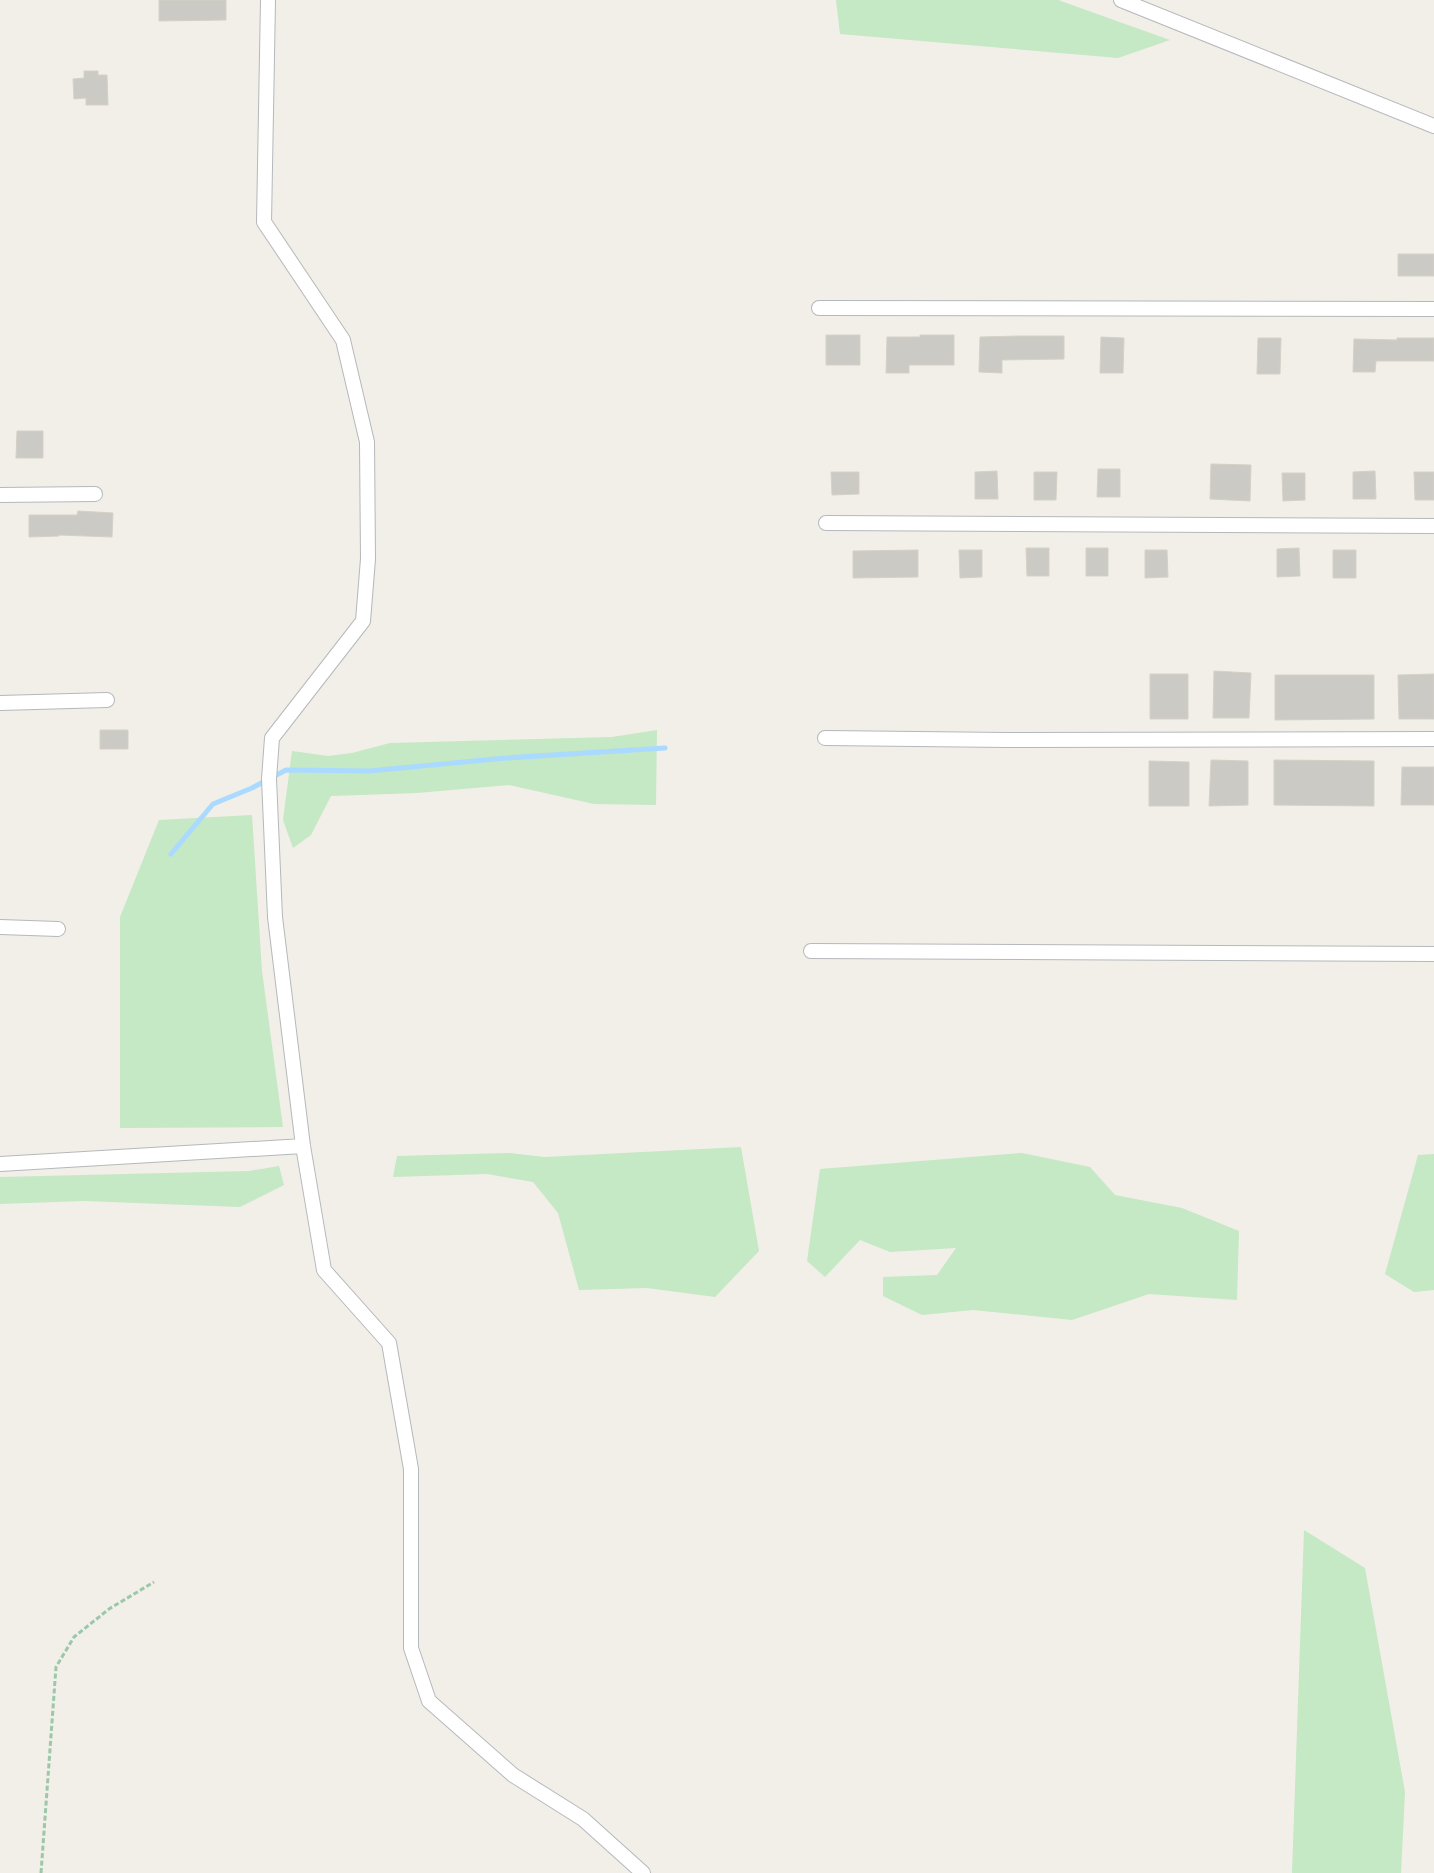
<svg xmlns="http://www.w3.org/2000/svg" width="1434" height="1873" viewBox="0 0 1434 1873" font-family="Arial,sans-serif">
  <rect width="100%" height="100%" fill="#f1efe8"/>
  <path fill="#c5e8c5" d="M 836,0 L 1058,0 L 1170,40 L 1118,58 L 840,34 Z
    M 657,730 L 656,805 L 594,804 L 509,785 L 417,793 L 331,796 L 311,835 L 293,848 L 283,820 L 292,751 L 328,756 L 352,753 L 390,743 L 612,737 Z
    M 252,815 L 262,971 L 283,1127 L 120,1128 L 120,917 L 159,820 Z
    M 741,1147 L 759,1251 L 715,1297 L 647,1288 L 579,1290 L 558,1213 L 533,1182 L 487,1174 L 393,1177 L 397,1156 L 509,1153 L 545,1157 Z
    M 1022,1153 L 1090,1167 L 1115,1195 L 1182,1208 L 1239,1231 L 1237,1300 L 1149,1294 L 1072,1320 L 973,1310 L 922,1315 L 883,1296 L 883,1277 L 937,1275 L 956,1248 L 890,1252 L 860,1240 L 825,1277 L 807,1261 L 820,1169 Z
    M 1434,1154 L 1434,1290 L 1414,1292 L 1385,1274 L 1418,1155 Z
    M 279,1166 L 284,1185 L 240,1207 L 84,1201 L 0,1204 L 0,1177 L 249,1171 Z
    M 1304,1530 L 1365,1568 L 1405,1792 L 1401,1873 L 1292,1873 Z"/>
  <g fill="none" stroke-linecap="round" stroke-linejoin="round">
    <path stroke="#aadaff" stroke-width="5" d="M 171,854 L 213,804 L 252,788 L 286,770 L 369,771 L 506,758 L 665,748"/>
  </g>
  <path fill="#cccac5" stroke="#d6d1c6" d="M 159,0 L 226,0 L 226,20 L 159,21 Z
    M 84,71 L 98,71 L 98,75 L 107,75 L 108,105 L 86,105 L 86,98 L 74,99 L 73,79 L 84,78 Z
    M 1398,254 L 1434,254 L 1434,276 L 1398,276 Z
    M 826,335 L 860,335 L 860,365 L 826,365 Z
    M 920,335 L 954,335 L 954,365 L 909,365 L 909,373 L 886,373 L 887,337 L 920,337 Z
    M 1018,336 L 1064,336 L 1064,359 L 1002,360 L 1002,373 L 979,372 L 980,337 Z
    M 1101,337 L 1124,338 L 1123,373 L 1100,373 Z
    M 1258,338 L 1281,338 L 1280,374 L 1257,374 Z
    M 1397,338 L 1434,338 L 1434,361 L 1376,361 L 1375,372 L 1353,372 L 1354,339 L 1397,340 Z
    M 17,431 L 43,431 L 43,458 L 16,458 Z
    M 1211,464 L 1251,465 L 1250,501 L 1210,499 Z
    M 1098,469 L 1120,469 L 1120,497 L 1097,497 Z
    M 997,471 L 998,499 L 975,499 L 975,472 Z
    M 1375,471 L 1376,499 L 1353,499 L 1353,472 Z
    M 831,472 L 859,472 L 859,494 L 832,495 Z
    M 1034,472 L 1057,472 L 1056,500 L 1034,500 Z
    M 1414,472 L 1434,472 L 1434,500 L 1415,500 Z
    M 1282,473 L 1305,473 L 1305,500 L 1283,501 Z
    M 78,511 L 113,513 L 112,537 L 59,535 L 59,536 L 29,537 L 29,515 L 77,515 Z
    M 1026,548 L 1049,548 L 1049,576 L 1027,576 Z
    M 1086,548 L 1108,548 L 1108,576 L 1086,576 Z
    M 1299,548 L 1300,576 L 1277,577 L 1277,549 Z
    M 918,550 L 918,577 L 853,578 L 853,551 Z
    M 959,550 L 982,550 L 982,577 L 960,578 Z
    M 1145,550 L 1167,550 L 1168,577 L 1145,578 Z
    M 1333,550 L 1356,550 L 1356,578 L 1333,578 Z
    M 1214,671 L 1251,673 L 1249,718 L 1213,718 Z
    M 1150,674 L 1188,674 L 1188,719 L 1150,719 Z
    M 1434,674 L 1434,719 L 1399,719 L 1398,675 Z
    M 1275,675 L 1374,675 L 1374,719 L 1275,720 Z
    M 100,730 L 128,730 L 128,749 L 100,749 Z
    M 1211,760 L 1248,761 L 1248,805 L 1209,806 Z
    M 1274,760 L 1374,761 L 1374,806 L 1274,805 Z
    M 1149,761 L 1189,762 L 1189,806 L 1149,806 Z
    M 1402,767 L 1434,767 L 1434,805 L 1401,805 Z"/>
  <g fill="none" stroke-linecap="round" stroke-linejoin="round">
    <g stroke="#b5b8bc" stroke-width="16">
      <path id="street" d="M 268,0 L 264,222 L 343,340 L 367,442 L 368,559 L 363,621 L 272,738 L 269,779 L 275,917 L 303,1146 L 324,1270 L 389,1343 L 411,1469 L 411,1648 L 429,1701 L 513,1775 L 583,1819 L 643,1873
        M 1121,0 L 1434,126
        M 819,308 L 1434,309
        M 0,495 L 95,494
        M 826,523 L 1434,526
        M 0,703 L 107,700
        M 825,738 L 1007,740 L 1434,739
        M 0,927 L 58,929
        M 811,951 L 1434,954
        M 0,1164 L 303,1146"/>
    </g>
    <path stroke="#9cc7a9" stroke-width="3" stroke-dasharray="5 2.5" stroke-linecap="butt" d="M 41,1873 L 56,1667 L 74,1637 L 109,1609 L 154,1582"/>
    <use href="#street" stroke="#fff" stroke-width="14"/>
  </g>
</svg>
